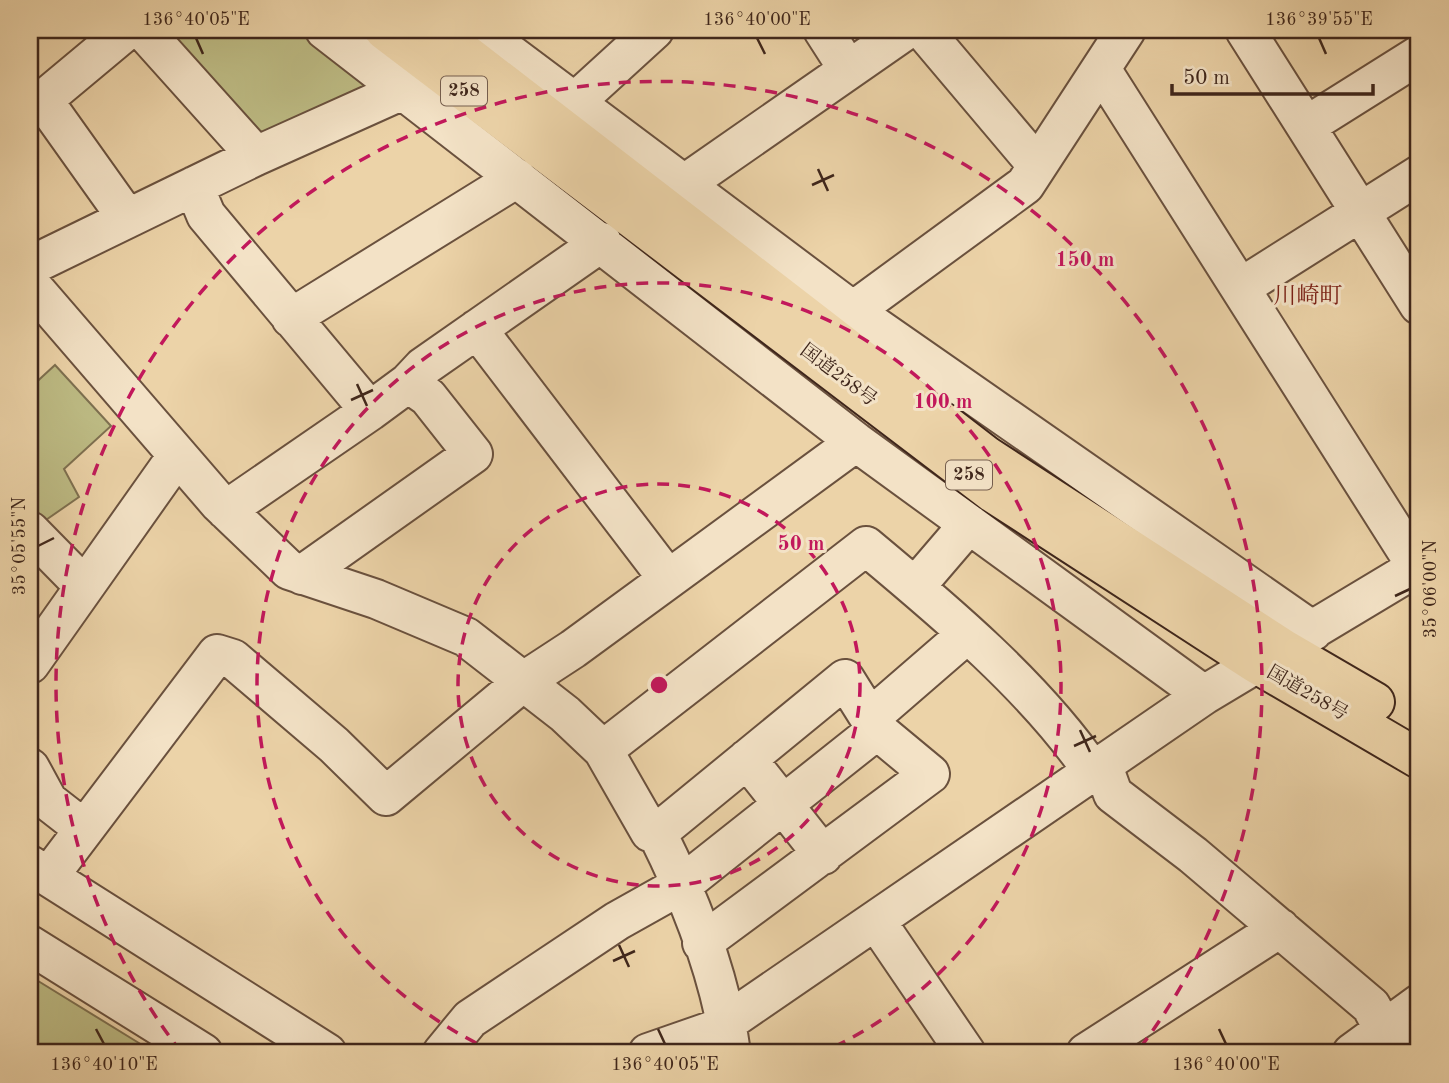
<svg xmlns="http://www.w3.org/2000/svg" width="1449" height="1083" viewBox="0 0 1449 1083" font-family="'Old Standard TT','Noto Serif JP',serif">
  <rect width="100%" height="100%" fill="#ecd3a8"/>
  <filter id="stains"><feTurbulence type="fractalNoise" baseFrequency=".00286" numOctaves="4"/><feColorMatrix values="0 0 0 0 .2 0 0 0 0 .09 0 0 0 0 .02 0 0 0 .5 -.17"/></filter>
  <radialGradient id="worn" r=".72"><stop offset=".6" stop-color="#630" stop-opacity="0"/><stop offset="1" stop-color="#630" stop-opacity=".3"/></radialGradient>
  <path fill="#bdbb84" stroke="#7e7050" stroke-width="2" d="M 162,30 L 302,30 L 364,78 L 361,95 L 268,135 L 253,132 Z
    M 55,365 L 111,426 L 64,469 L 79,497 L 43,522 L 30,507 L 30,388 Z
    M 30,976 L 147,1048 L 157,1053 L 30,1053 Z"/>
  <g fill="none" stroke-linecap="round" stroke-linejoin="round">
    <g stroke="#6a513e" stroke-width="42">
      <path id="minor" d="M 143,30 L 256,156
        M 325,30 L 856,442 L 1204,695
        M 478,30 L 853,311 L 1313,631
        M 823,30 L 848,69
        M 923,30 L 1037,165
        M 1245,30 L 1419,305
        M 1101,69 L 1417,567
        M 43,100 L 127,218
        M 574,103 L 654,30
        M 30,111 L 127,30
        M 1306,126 L 1419,55
        M 686,183 L 906,30
        M 194,186 L 206,215 L 370,411
        M 30,266 L 256,156 L 403,90
        M 30,284 L 219,503 L 289,570 L 376,599 L 466,637 L 565,714 L 603,750 L 650,832 L 657,833 C 691,901 721,978 731,1053
        M 1240,288 L 1419,175
        M 853,311 L 1025,185 L 1126,30
        M 291,318 L 517,178
        M 477,329 L 668,579
        M 226,510 L 370,411 L 408,383 L 423,367 L 602,242
        M 30,531 L 84,586
        M 302,575 L 473,454 L 428,397 L 408,383
        M 915,587 L 969,524
        M 30,664 L 177,456
        M 870,718 L 967,634
        M 603,750 L 866,546 C 944,611 1036,688 1093,772
        M 747,759 L 823,855
        M 1103,766 L 1113,794 L 1193,855 L 1371,1006 L 1385,1032 L 1403,1053
        M 30,768 L 48,801 L 84,829
        M 657,833 L 845,679 L 877,730 L 930,774 L 702,943
        M 30,865 L 327,1053
        M 49,876 L 217,654 L 233,659 L 334,745 L 386,796 L 524,681 L 573,649 L 856,442
        M 873,922 L 885,934 L 966,1053
        M 30,945 L 203,1053
        M 442,1053 L 470,1019 L 617,921 L 683,884 L 877,730
        M 648,1053 L 717,1029 L 1204,695 L 1419,566
        M 1086,1053 L 1280,928
        M 1352,1053 L 1419,1004"/>
    </g>
    <g stroke="#3f261b" stroke-width="42">
      <path id="highway" d="M 384,30 L 993,493 L 1255,663 L 1419,759
        M 435,30 L 987,456 L 1284,649 L 1375,702"/>
    </g>
    <use href="#minor" stroke="#f3e2c6" stroke-width="38"/>
    <use href="#highway" stroke="#ecd3a8" stroke-width="38"/>
  </g>
  <path fill="none" stroke="#3f261b" stroke-width="2.5" d="M 196,38 L 203,54M 757,38 L 765,54M 1319,38 L 1326,54M 818,169 L 828,191M 812,185 L 834,175M 357,384 L 367,406M 351,400 L 373,390M 38,546 L 54,538M 1395,596 L 1410,589M 1080,730 L 1090,752M 1074,746 L 1096,736M 619,945 L 629,967M 613,961 L 635,951M 96,1029 L 104,1044M 658,1029 L 665,1044M 1219,1029 L 1226,1044"/>
  <g fill="none" stroke="#c2185b" stroke-width="3.5" stroke-dasharray="12 9">
    <circle cx="659" cy="685" r="201"/>
    <path d="M495 1052A402 402 0 1 1 823 1052"/>
    <path d="M181 1052A603 603 0 1 1 1137 1052"/>
  </g>
  <g text-anchor="middle" dominant-baseline="central" stroke-width="6" stroke-linejoin="round" paint-order="stroke">
    <g fill="#f3e2c6" stroke="#755e4e" stroke-width="2">
      <rect x="441" y="76.5" width="46" height="29" rx="5"/>
      <rect x="946" y="460.5" width="46" height="29" rx="5"/>
    </g>
    <g font-size="18" font-weight="bold" fill="#3f261b">
      <text x="464" y="91">258</text>
      <text x="969" y="475">258</text>
    </g>
    <g font-size="19" fill="#3f261b" stroke="#f3e2c6">
      <text transform="translate(838 376) rotate(37)">国道258号</text>
      <text transform="translate(1307 694) rotate(30)">国道258号</text>
    </g>
    <g font-size="23" fill="#7a1f14" stroke="#f3e2c6">
      <text x="1308" y="296">川崎町</text>
    </g>
  </g>
  <circle cx="659" cy="685" r="10" fill="#c2185b" stroke="#f3e2c6" stroke-width="3.5"/>
  <g font-size="21" text-anchor="middle" font-weight="bold" fill="#c2185b" stroke="#f3e2c6" stroke-width="6" stroke-linejoin="round" paint-order="stroke">
    <text x="1085" y="266">150 m</text>
    <text x="943" y="408">100 m</text>
    <text x="801" y="550">50 m</text>
  </g>
  <rect width="1449" height="1083" fill="none" stroke="#ecd3a8" stroke-width="77"/>
  <path d="M1172 84v10h201v-10" fill="none" stroke="#3f261b" stroke-width="3.5"/>
  <text x="1183" y="84" font-size="21" fill="#3f261b" stroke="#f3e2c6" stroke-width="5" paint-order="stroke">50 m</text>
  <rect x="38" y="38" width="1372" height="1006" fill="none" stroke="#3f261b" stroke-width="2.5"/>
  <g font-size="18" text-anchor="middle" fill="#3f261b">
    <text x="196" y="25">136°40'05"E</text>
    <text x="757" y="25">136°40'00"E</text>
    <text x="1319" y="25">136°39'55"E</text>
    <text transform="translate(19 546) rotate(-90)" y="6">35°05'55"N</text>
    <text transform="translate(1430 589) rotate(-90)" y="6">35°06'00"N</text>
    <text x="104" y="1070">136°40'10"E</text>
    <text x="665" y="1070">136°40'05"E</text>
    <text x="1226" y="1070">136°40'00"E</text>
  </g>
  <rect width="100%" height="100%" filter="url(#stains)"/>
  <rect width="100%" height="100%" fill="url(#worn)"/>
</svg>
